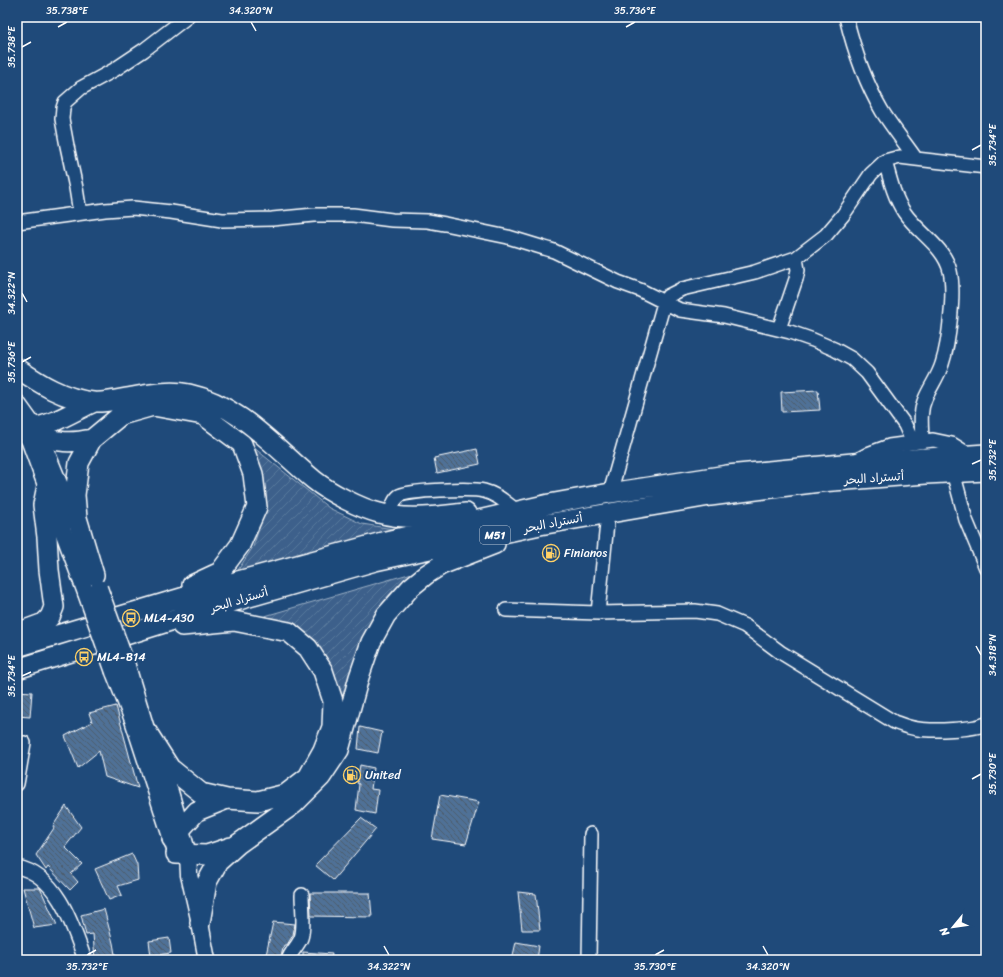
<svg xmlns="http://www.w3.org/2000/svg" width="1003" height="977" viewBox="0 0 1003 977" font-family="Sriracha,'Playpen Sans Arabic',sans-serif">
  <defs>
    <pattern id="garden-furrows" width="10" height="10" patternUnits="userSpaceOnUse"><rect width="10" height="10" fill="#3c618b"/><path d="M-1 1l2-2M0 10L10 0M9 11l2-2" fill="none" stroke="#59799c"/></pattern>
    <pattern id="building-back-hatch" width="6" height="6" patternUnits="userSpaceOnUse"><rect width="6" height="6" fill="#507197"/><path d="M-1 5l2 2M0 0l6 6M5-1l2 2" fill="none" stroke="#4e5b6a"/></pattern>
  </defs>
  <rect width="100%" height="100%" fill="#1f4a7a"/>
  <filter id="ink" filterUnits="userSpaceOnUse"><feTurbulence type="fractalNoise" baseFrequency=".025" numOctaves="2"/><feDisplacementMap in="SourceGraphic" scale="8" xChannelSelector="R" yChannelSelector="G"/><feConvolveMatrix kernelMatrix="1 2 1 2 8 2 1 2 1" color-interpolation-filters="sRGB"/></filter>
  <g filter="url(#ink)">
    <path fill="url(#garden-furrows)" stroke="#9eb0c5" d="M 253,447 L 329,508 L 362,524 L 406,531 L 236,573 L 253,547 L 264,513 L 264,479 Z
      M 412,573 C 404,580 396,587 390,594 C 361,627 352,669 342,709 L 337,683 L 329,661 L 308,637 L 258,618 Z"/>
    <path fill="url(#building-back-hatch)" stroke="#fff" d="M 818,390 L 820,410 L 782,412 L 781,392 Z
      M 477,449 L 480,464 L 437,473 L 434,458 Z
      M 17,691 L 32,692 L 30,717 L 17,716 Z
      M 116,706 L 138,788 L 105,777 L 99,751 L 78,768 L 65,736 L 92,722 L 89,713 Z
      M 360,727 L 382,732 L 378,753 L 358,749 Z
      M 360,765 L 374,768 L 371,789 L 378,790 L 375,814 L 356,810 L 359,784 L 357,783 Z
      M 440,795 L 479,802 L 466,844 L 432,839 Z
      M 66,806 L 81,827 L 65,847 L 82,864 L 71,874 L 78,882 L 70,890 L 48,867 L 46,870 L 36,855 L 54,828 L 53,826 Z
      M 361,818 L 376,829 L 333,880 L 315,865 Z
      M 132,854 L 137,865 L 138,880 L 118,886 L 122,895 L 109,900 L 95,869 Z
      M 23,888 L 40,888 L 57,925 L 34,928 Z
      M 518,892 L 536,894 L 540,930 L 522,930 Z
      M 310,893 L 370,893 L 372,917 L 311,916 Z
      M 104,909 L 113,943 L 116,960 L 95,960 L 93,934 L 86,935 L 81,915 Z
      M 273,922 L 295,924 L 293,935 L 287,945 L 284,945 L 280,960 L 265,960 Z
      M 169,938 L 171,953 L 151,956 L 149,941 Z
      M 516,942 L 539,946 L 537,960 L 512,960 Z
      M 303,952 L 332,954 L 331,960 L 303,960 Z"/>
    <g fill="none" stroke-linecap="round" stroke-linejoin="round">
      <g stroke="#fff" stroke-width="16">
        <path id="minor" d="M 846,17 C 854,50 865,82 882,111 C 892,127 905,143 916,159 L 986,167
          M 885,161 C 890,179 894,197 904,212 C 918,233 944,246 950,271 C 955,292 949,343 942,364 C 938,377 930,387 925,399 C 919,412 922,428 922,442
          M 80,213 L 76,188 L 67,146 L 62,119 L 63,108 L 65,102 L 81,88 L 114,70 L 144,50 L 187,17
          M 17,222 L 105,210 L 133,208 L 171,212 L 222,220 L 272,219 L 314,215 L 353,215 L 392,220 L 428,221 L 445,224 L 508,237 L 554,251 L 618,282 L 640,290 L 680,310 L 724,316 L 790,332 L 813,340 L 834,349 L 852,359 L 867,373 L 905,425 L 913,443
          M 779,329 L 796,279 L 798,270 L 796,258
          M 857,460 L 870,453 L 889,446 L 933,440 L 952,444 L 968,454
          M 953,472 L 966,520 L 986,568
          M 610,493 L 664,303 L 668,296 L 682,289 L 755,272 L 796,258 L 826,235 L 843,215 L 871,174 L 885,161 L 900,157 L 916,159
          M 391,515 C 392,508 393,501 399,496 C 407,490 473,488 484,491 C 496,494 504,501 513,508
          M 506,610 L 598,613 L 695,611 L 717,614 L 745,626 L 780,652 L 894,722 C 902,725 909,728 918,729 C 932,731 973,730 986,724
          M 598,613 L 608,513
          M 17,784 L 24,743
          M 17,867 C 58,875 73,926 85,960
          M 288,960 C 291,951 298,946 301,938 C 305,927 302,907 302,895
          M 589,960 L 591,834"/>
      </g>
      <g stroke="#fff" stroke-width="19">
        <path id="major" d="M 17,403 L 35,428 L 40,437 L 74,520
          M 30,442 L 86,593
          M 127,666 L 147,732 L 170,792 L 188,854 L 189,875 L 200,923 L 207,960
          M 114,672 L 133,720 L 175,849"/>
      </g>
      <g stroke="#fff" stroke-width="22">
        <path id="highway" d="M 17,368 C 40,384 64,399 93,402 C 103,403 121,399 132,397 C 150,394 170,390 189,394 C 240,405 276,449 314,480 C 330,493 360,508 379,513 C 407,521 437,516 466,513
          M 26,429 C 50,427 72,412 94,402
          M 29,437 C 40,437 50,440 60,441 C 71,443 82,441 92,439
          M 94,575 L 77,518 L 75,495 L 79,463 L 92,439 L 121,415 L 153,406 L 203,415 L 242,444 L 253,474 L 257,507 L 240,545 L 220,572 L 192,585
          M 17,633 L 44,623 L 50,617 L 54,607 L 49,570 L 47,537 L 43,505 L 47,486
          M 17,647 L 238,581 L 386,541 L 549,504 L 610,493 L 727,475 L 853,463 L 986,454
          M 17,669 L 228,603 L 375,561 L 540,525 L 710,496 L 820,482 L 926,474 L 986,471
          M 147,732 L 170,768 L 201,793 L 227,799 L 258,801 L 286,794 L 308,777 L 323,750 L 332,727 L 333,701 L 323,671 L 308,648 L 289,632 L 234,621 L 182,626
          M 172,839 L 197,811 L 227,799
          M 176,854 L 207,855 L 231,847
          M 200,923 L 207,882 L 218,862 L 238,844 L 294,804 L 321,777 L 339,750 L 359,677 L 371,642 L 386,615 L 411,587 L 427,574 L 441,565 L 495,544"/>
      </g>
      <use href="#minor" stroke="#1f4a7a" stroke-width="13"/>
      <use href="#major" stroke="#1f4a7a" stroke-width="16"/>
      <use href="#highway" stroke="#1f4a7a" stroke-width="19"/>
      <g stroke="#fff" stroke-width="19" stroke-linecap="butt">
        <path id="major-bridge" d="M 99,588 L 127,666
          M 86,593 L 114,672"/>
      </g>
      <use href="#major-bridge" stroke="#1f4a7a" stroke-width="16"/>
    </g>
  </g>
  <path fill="none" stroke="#fff" stroke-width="1.5" d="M 251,22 L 256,31M 58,27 L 67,22M 626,27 L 635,22M 22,47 L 31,42M 972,150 L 981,145M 22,293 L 27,302M 22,362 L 31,357M 972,464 L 981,460M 976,646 L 981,655M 22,676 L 31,672M 972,779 L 981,774M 384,946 L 389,955M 763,946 L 768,955M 87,955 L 96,950M 655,955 L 664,950"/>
  <defs>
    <g id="fuel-ring" transform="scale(0.9)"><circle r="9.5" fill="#1f4a7a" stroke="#ffd166" stroke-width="1.5"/><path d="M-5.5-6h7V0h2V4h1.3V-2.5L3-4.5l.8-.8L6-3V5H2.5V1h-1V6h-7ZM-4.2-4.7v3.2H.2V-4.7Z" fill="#ffd166"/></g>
    <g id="bus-ring" transform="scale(0.9)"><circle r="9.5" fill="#1f4a7a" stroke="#ffd166" stroke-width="1.5"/><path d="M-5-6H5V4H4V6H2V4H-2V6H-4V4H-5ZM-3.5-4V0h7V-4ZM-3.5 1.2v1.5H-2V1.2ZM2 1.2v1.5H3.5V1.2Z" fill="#ffd166"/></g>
  </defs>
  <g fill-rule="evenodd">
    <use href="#fuel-ring" x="551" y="553"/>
    <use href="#bus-ring" x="131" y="618"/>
    <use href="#bus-ring" x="84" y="657"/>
    <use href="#fuel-ring" x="352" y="775"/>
  </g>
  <g text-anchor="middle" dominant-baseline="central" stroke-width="4" stroke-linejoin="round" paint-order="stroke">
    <rect fill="#1f4a7a" stroke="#bcc9d7" stroke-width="1" x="480" y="526" width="30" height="18" rx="3"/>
    <g font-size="11" font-weight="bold" fill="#fff">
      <text x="495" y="535">M51</text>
    </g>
    <g font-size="12" fill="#fff" stroke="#1f4a7a">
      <text transform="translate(874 478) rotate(-4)">أتستراد البحر</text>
      <text transform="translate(553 523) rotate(-11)">أتستراد البحر</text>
      <text transform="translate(239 600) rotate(-17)">أتستراد البحر</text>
    </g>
    <g font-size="12" fill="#fff" stroke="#1f4a7a" text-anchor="start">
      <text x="564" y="553">Finianos</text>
      <text x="144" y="618">ML4-A30</text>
      <text x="97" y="657">ML4-B14</text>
      <text x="365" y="775">United</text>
    </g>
  </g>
  <rect width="1003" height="977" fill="none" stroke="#1f4a7a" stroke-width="44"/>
  <g transform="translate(953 927) rotate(241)" stroke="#1f4a7a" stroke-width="3" paint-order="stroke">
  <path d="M0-3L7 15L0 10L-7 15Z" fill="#ffffff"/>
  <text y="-6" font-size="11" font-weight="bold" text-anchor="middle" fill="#ffffff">N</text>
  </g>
  <rect x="22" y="22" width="959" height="933" fill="none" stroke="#fff" stroke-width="1.5"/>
  <g font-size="10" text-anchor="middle" fill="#fff">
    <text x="67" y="14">35.738°E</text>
    <text x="251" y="14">34.320°N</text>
    <text x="635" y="14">35.736°E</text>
    <text transform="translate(11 47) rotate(-90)" y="4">35.738°E</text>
    <text transform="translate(992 145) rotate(-90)" y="4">35.734°E</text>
    <text transform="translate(11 293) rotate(-90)" y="4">34.322°N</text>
    <text transform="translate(11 362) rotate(-90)" y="4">35.736°E</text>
    <text transform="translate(992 460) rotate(-90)" y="4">35.732°E</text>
    <text transform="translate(992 655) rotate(-90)" y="4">34.318°N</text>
    <text transform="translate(11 676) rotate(-90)" y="4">35.734°E</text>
    <text transform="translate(992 774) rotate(-90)" y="4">35.730°E</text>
    <text x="87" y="970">35.732°E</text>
    <text x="389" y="970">34.322°N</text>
    <text x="655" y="970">35.730°E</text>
    <text x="768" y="970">34.320°N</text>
  </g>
</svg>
